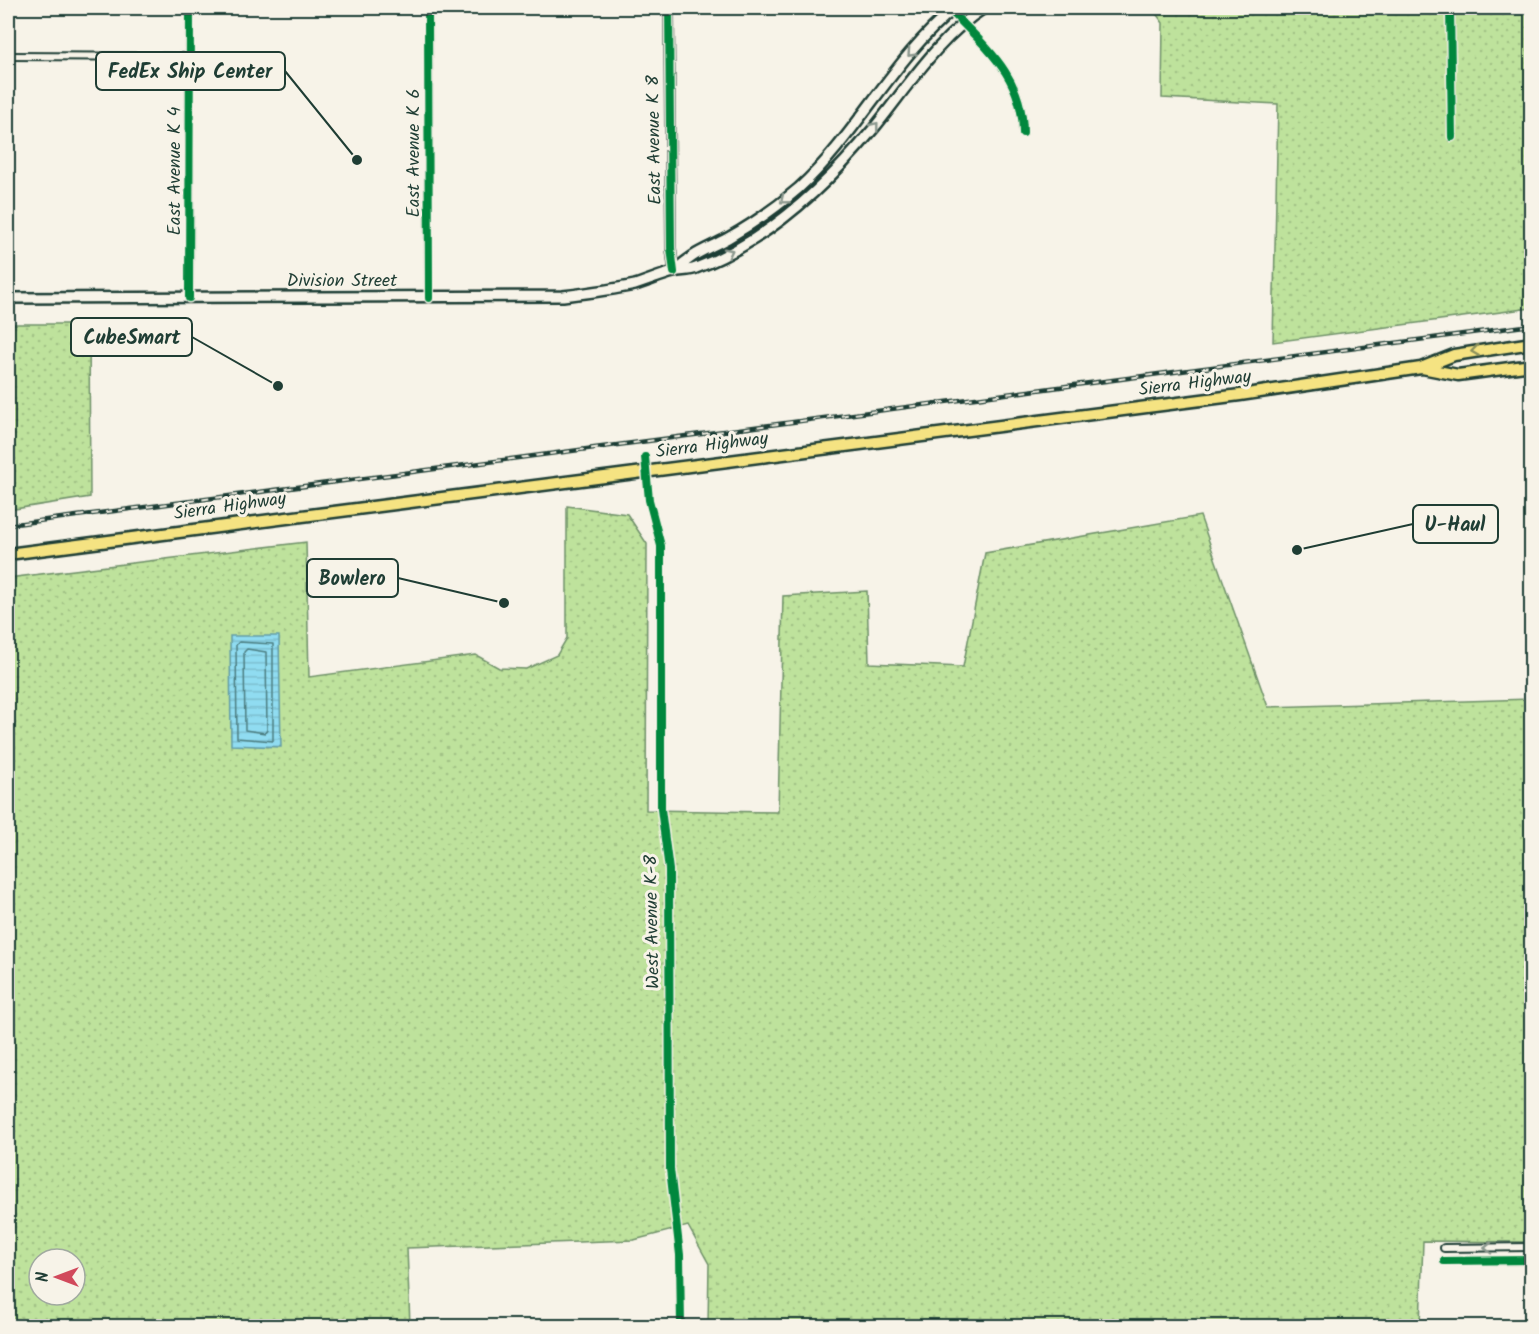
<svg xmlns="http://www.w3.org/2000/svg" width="1539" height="1334" viewBox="0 0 1539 1334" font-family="Kalam,sans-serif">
  <defs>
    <pattern id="grass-dots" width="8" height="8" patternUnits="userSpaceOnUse" patternTransform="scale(1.5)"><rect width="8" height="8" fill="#bee29c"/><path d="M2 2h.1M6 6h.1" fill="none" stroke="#a3c387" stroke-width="1.8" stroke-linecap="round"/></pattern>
    <pattern id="water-rules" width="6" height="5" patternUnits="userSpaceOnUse" patternTransform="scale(1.5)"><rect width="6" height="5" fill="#90dcf1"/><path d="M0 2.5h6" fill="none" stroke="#7cbecf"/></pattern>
  </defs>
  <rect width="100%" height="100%" fill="#f7f3e8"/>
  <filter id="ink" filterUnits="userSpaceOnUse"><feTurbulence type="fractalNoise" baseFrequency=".0167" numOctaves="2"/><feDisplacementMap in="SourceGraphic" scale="12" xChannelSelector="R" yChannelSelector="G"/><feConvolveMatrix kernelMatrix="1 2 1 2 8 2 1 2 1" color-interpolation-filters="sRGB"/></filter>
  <g filter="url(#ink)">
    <path fill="url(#grass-dots)" stroke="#6e9068" stroke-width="1.5" fill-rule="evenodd" d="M 1152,8 L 1531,8 L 1531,308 L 1273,342 L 1278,104 L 1162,98 L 1163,23 Z
      M 8,324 L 89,324 L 90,497 L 8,510 Z
      M 567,506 L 627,514 L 647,544 L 646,810 L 778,812 L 783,596 L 867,591 L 869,663 L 963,667 L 985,553 L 1200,516 L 1268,707 L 1531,699 L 1531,1242 L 1423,1241 L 1420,1326 L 708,1326 L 709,1264 L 688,1226 L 634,1240 L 407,1248 L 410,1326 L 8,1326 L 8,578 L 306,542 L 309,677 L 476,655 L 499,668 L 526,669 L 557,655 L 567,638 ZM 39,1259 L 75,1259 L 75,1295 L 39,1295 Z"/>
    <path fill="url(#water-rules)" stroke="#639ca5" stroke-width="1.5" d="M 230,636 L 279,636 L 281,747 L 231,745 Z"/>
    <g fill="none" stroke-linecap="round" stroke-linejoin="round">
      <path stroke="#4c7d80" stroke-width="1.5" d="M 239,642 L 273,644 L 273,741 L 237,738 L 236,645 Z
        M 247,649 L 266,652 L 267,730 L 265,733 L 245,730 L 244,652 Z"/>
      <g stroke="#1f3d34" stroke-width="10">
        <path id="minor" d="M 428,8 L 429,298
          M 948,8 C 985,47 1023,75 1023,133
          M 1450,8 L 1452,137
          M 8,56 L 190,57
          M 189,298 L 190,8
          M 1444,1248 L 1532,1247
          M 1444,1261 L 1532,1260"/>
      </g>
      <g stroke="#1f3d34" stroke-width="12">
        <path id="tertiary" d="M 669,8 L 671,248 L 674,272"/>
      </g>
      <g stroke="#1f3d34" stroke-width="14">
        <path id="secondary" d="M 674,272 C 692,253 706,250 728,238 C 753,224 777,207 799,188 C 858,134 893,58 955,8
          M 8,298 L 563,296 C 587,293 611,290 635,285 C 648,281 661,275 674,272 C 681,270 689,271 696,268 C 767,242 827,185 874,128 C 908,86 938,38 984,8"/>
      </g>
      <g stroke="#1f3d34" stroke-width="15">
        <path id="primary" d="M 1422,368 L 1458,375 L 1532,365
          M 8,554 L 1240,395 L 1421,368 L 1454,355 L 1532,343
          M 1532,628 L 1532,649"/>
      </g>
      <use href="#minor" stroke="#f7f3e8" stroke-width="6"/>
      <use href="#tertiary" stroke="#f7f3e8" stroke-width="8"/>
      <use href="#secondary" stroke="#f7f3e8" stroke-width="9"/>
      <use href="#primary" stroke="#f5e382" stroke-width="10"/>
      <g stroke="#1f3d34" stroke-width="4.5">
        <path id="rail" d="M 8,525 L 1532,325"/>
      </g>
      <use href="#rail" stroke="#f7f3e8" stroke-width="2" stroke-dasharray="7" stroke-linecap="butt"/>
      <g stroke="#f7f3e8" stroke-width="11">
        <path id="cycleway" d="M 428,8 L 429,298
          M 669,8 L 671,248 L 674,272
          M 948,8 C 985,47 1023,75 1023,133
          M 1450,8 L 1452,137
          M 189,298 L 190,8
          M 645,457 L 649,500 L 661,546 L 661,809 L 669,870 L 670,1169 L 680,1255 L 681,1326
          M 1444,1261 L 1532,1260"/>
      </g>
      <use href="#cycleway" stroke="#00873e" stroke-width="8"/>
    </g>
    <defs><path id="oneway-chevron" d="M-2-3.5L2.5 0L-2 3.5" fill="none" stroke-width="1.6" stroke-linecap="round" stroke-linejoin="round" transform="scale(1.5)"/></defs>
    <g stroke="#8b988e">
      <use href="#oneway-chevron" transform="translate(911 53) rotate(133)"/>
      <use href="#oneway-chevron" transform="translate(875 126) rotate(-51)"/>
      <use href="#oneway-chevron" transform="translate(784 200) rotate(141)"/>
      <use href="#oneway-chevron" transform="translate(729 252) rotate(-27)"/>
      <use href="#oneway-chevron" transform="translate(1488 1248) rotate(179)"/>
    </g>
    <use stroke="#8a905b" href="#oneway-chevron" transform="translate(1475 351) rotate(172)"/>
  </g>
  <g text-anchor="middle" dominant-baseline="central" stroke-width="6" stroke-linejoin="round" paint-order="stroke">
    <g font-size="18" fill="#1f3d34" stroke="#f7f3e8">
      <text transform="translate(655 140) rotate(-91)">East Avenue K 8</text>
      <text transform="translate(414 153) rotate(-90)">East Avenue K 6</text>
      <text transform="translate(175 171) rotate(-90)">East Avenue K 4</text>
      <text x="342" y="281">Division Street</text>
      <text transform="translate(1195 384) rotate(-7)">Sierra Highway</text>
      <text transform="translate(712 446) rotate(-7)">Sierra Highway</text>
      <text transform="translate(230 507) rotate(-8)">Sierra Highway</text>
      <text transform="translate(653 922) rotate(-91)">West Avenue K-8</text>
    </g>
  </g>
  <path fill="none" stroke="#1f3d34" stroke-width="2" d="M357 160L285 71M278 386L192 337M1297 550L1413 524M504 603L398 578"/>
  <g fill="#1f3d34" stroke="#f7f3e8" stroke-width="2">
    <circle cx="357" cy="160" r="6"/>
    <circle cx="278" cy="386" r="6"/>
    <circle cx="1297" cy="550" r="6"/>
    <circle cx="504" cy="603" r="6"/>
  </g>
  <g fill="#f7f3e8" stroke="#1f3d34" stroke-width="2">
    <rect x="96" y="52" width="189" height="38" rx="6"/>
    <rect x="71" y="318" width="121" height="38" rx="6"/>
    <rect x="1413" y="505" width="85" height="38" rx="6"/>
    <rect x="307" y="559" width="91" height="38" rx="6"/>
  </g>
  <g font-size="20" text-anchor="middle" font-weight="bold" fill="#1f3d34">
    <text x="190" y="78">FedEx Ship Center</text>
    <text x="132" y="344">CubeSmart</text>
    <text x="1455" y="531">U-Haul</text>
    <text x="352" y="585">Bowlero</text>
  </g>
  <rect width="1539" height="1334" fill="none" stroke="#f7f3e8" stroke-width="30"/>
  <rect x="15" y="15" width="1509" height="1304" fill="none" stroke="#1f3d34" stroke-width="2" filter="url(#ink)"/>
  <g transform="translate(57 1277) rotate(270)"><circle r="28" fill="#f7f3e8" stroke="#a1aaa0" stroke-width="1.5"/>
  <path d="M0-4.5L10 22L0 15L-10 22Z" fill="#d1495b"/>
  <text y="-9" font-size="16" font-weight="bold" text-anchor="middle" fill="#1f3d34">N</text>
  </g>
</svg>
